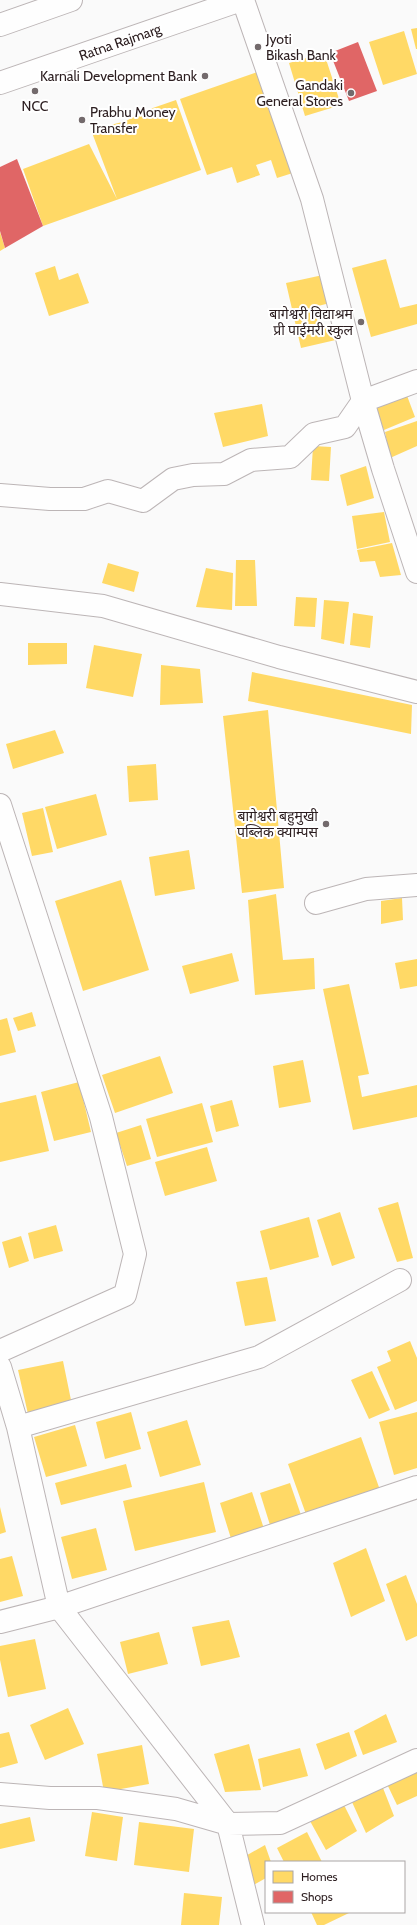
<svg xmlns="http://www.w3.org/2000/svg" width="417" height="1925" viewBox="0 0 417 1925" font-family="Cabin,'Noto Sans Devanagari',sans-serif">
  <rect width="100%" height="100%" fill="#fafafa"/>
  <path fill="#ffd966" d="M 417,28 L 417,49 L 416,49 L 411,29 Z
    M 404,31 L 417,74 L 383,85 L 369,42 Z
    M 324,53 L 341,105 L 305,116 L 289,63 Z
    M 260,71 L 296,172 L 277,178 L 271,160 L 256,165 L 260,175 L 237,183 L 232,167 L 207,175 L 180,99 Z
    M 176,100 L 201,170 L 43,226 L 23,169 L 89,144 L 117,199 L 91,130 L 126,121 L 147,110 Z
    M 0,232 L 5,248 L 0,251 Z
    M 386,259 L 400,308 L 417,304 L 417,324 L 371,337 L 352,268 Z
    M 55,266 L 59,280 L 78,273 L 89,303 L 49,316 L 35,273 Z
    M 323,275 L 330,303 L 314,307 L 319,327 L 336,323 L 340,339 L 301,348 L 286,283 Z
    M 406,393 L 415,417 L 384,430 L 373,405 Z
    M 262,404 L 268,436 L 223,447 L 214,413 Z
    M 417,421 L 417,446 L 390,458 L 385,432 Z
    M 313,446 L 331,447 L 329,481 L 311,480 Z
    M 366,466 L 374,498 L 347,506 L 340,475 Z
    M 384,512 L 390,542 L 357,549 L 352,516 Z
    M 392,543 L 401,575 L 380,577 L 375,561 L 360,562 L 357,550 Z
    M 236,560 L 255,560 L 257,606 L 235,606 Z
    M 108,563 L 139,572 L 134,592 L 102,583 Z
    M 206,568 L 233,573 L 232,610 L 196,607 Z
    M 296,597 L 317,598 L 315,627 L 294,626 Z
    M 324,600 L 349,602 L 344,644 L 321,639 Z
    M 353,613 L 373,616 L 370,648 L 350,645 Z
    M 28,643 L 67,643 L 67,664 L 28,665 Z
    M 94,645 L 142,654 L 133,697 L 86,688 Z
    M 161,665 L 200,669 L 203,703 L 160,705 Z
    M 252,672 L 412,705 L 411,734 L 248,701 Z
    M 268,710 L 284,888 L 242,893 L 223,716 Z
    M 55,730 L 64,753 L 13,769 L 6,744 Z
    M 156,764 L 158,800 L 129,802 L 127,766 Z
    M 96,794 L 107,835 L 57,849 L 45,807 Z
    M 43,808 L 53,852 L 32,856 L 22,813 Z
    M 189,850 L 195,889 L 155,896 L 149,857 Z
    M 121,880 L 149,970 L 83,991 L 55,901 Z
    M 276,894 L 283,960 L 314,958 L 315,989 L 255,995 L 248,900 Z
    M 402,898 L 403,920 L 381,924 L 381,901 Z
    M 232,953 L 239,981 L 190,994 L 182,966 Z
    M 417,959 L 417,986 L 400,989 L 395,963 Z
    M 349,984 L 369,1074 L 358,1076 L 362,1097 L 417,1085 L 417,1117 L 353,1130 L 323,989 Z
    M 32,1012 L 36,1026 L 18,1031 L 13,1018 Z
    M 7,1018 L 16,1052 L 0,1056 L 0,1020 Z
    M 160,1056 L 173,1093 L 115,1113 L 102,1075 Z
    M 303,1060 L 311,1102 L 279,1108 L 273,1066 Z
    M 79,1082 L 91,1132 L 54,1141 L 41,1092 Z
    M 36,1095 L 49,1151 L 0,1162 L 0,1103 Z
    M 232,1100 L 239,1126 L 216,1132 L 210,1106 Z
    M 202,1103 L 213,1142 L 157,1157 L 146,1119 Z
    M 141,1125 L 151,1159 L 127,1166 L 116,1133 Z
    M 207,1147 L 217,1181 L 165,1196 L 155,1162 Z
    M 398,1202 L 413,1258 L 397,1262 L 378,1208 Z
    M 340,1212 L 355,1258 L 332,1266 L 317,1220 Z
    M 309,1217 L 319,1257 L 270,1270 L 260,1231 Z
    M 56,1225 L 63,1251 L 34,1259 L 28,1233 Z
    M 21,1236 L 29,1261 L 9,1268 L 2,1242 Z
    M 267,1277 L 276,1321 L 245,1326 L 236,1282 Z
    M 410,1341 L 417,1358 L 417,1401 L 395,1410 L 377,1367 L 391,1361 L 387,1351 Z
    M 63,1361 L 72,1405 L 28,1414 L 18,1370 Z
    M 372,1371 L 390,1410 L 369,1419 L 351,1380 Z
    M 131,1412 L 141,1449 L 105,1459 L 96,1422 Z
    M 417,1412 L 417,1468 L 394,1475 L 379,1422 Z
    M 187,1420 L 201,1465 L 160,1477 L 147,1432 Z
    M 75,1425 L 87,1466 L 46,1477 L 34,1437 Z
    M 361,1437 L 380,1490 L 307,1517 L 288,1464 Z
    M 126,1464 L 132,1487 L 61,1505 L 55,1483 Z
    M 204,1482 L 216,1532 L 135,1551 L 123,1501 Z
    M 290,1483 L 301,1515 L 270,1525 L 260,1493 Z
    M 252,1492 L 266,1535 L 233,1545 L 220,1503 Z
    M 0,1507 L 6,1532 L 0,1534 Z
    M 96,1528 L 107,1570 L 72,1579 L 61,1537 Z
    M 366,1548 L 385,1601 L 351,1617 L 333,1563 Z
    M 12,1556 L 23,1596 L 0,1602 L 0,1559 Z
    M 406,1575 L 417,1604 L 417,1636 L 406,1641 L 386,1584 Z
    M 229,1620 L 240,1657 L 201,1666 L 192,1627 Z
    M 159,1632 L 168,1664 L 128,1674 L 120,1642 Z
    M 35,1639 L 46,1689 L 8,1697 L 0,1660 L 0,1646 Z
    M 68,1708 L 84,1744 L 45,1760 L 30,1725 Z
    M 386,1714 L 397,1742 L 363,1755 L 354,1731 Z
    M 9,1732 L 18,1763 L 0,1768 L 0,1734 Z
    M 349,1732 L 357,1756 L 325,1770 L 316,1744 Z
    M 249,1744 L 261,1790 L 225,1792 L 214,1754 Z
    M 142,1745 L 149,1784 L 104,1792 L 97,1754 Z
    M 300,1748 L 308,1776 L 263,1787 L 258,1759 Z
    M 417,1770 L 417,1796 L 397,1805 L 387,1784 Z
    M 383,1788 L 394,1816 L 366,1833 L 352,1802 Z
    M 343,1803 L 357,1831 L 326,1850 L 310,1821 Z
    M 92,1812 L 123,1817 L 117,1861 L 85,1856 Z
    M 30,1817 L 35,1841 L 0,1849 L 0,1824 Z
    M 139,1822 L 194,1829 L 189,1872 L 134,1865 Z
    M 307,1832 L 322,1862 L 284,1862 L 277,1848 Z
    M 265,1845 L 271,1862 L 266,1862 L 266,1878 L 250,1887 L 242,1858 Z
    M 184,1893 L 222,1897 L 219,1925 L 181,1925 Z
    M 311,1912 L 348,1912 L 349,1913 L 324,1925 L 317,1925 Z"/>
  <path fill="#e06666" d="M 358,42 L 377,91 L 349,101 L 330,53 Z
    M 17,159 L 43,226 L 5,248 L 0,231 L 0,167 Z"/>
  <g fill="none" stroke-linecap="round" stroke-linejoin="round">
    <g stroke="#bcb5b6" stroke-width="24">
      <path id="street" d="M 243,0 L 312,199 L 363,401 L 383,469 L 417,572
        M 0,495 L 50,499 L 84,499 L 108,491 L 143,501 L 173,479 L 193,475 L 224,474 L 251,460 L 290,457 L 314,434 L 345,427 L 363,401 L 417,381
        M 0,594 L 103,606 L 279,657 L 417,692
        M 0,805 L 101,1117 L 135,1254 L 125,1295 L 0,1351
        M 316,903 L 366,889 L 417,885
        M 0,1367 L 18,1427 L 59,1607 L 417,1487
        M 18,1427 L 259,1357 L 400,1280
        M 0,1622 L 59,1607 L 228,1824 L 253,1925
        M 0,1794 L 50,1798 L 98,1798 L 176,1809 L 228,1824 L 280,1823 L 417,1760"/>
    </g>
    <g stroke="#bcb5b6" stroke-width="24">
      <path id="highway" d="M 0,25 L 71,0
        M 0,83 L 241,0"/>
    </g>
    <use href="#street" stroke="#fefefe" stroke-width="22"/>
    <use href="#highway" stroke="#fefefe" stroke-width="22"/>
  </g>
  <g fill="#736a6c" stroke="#fff" stroke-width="1.5">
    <circle cx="258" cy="47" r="4"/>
    <circle cx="205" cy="76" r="4"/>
    <circle cx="35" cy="91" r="4"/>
    <circle cx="351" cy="93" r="4"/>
    <circle cx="82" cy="120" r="4"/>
    <circle cx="361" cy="322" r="4"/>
    <circle cx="326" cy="824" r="4"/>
  </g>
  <g text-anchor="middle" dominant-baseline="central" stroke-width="4" stroke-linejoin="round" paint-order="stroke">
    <g font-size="14" fill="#2b1d1f" stroke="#fff" text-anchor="end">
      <text x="266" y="39" text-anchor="start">Jyoti<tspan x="266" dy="16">Bikash Bank</tspan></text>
      <text x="197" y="76">Karnali Development Bank</text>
      <text x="343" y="85">Gandaki<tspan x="343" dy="16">General Stores</tspan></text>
      <text x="35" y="106" text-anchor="middle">NCC</text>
      <text x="90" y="112" text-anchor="start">Prabhu Money<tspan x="90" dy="16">Transfer</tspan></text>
      <text x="353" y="314">बागेश्वरी विद्याश्रम<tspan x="353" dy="16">प्री पाईमरी स्कुल</tspan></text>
      <text x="318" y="816">बागेश्वरी बहुमुखी<tspan x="318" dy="16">पब्लिक क्याम्पस</tspan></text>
    </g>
    <g font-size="14" fill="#2b1d1f" stroke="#fff">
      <text transform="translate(120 42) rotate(-19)">Ratna Rajmarg</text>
    </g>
  </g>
  <rect x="265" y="1861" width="140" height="52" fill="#ffffff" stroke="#aaa5a5"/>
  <rect x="273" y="1871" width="20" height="12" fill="#ffd966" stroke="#aaa5a5"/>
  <text x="301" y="1881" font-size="12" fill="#2b1d1f">Homes</text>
  <rect x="273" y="1891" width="20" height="12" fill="#e06666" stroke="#aaa5a5"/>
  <text x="301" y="1901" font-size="12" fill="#2b1d1f">Shops</text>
</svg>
